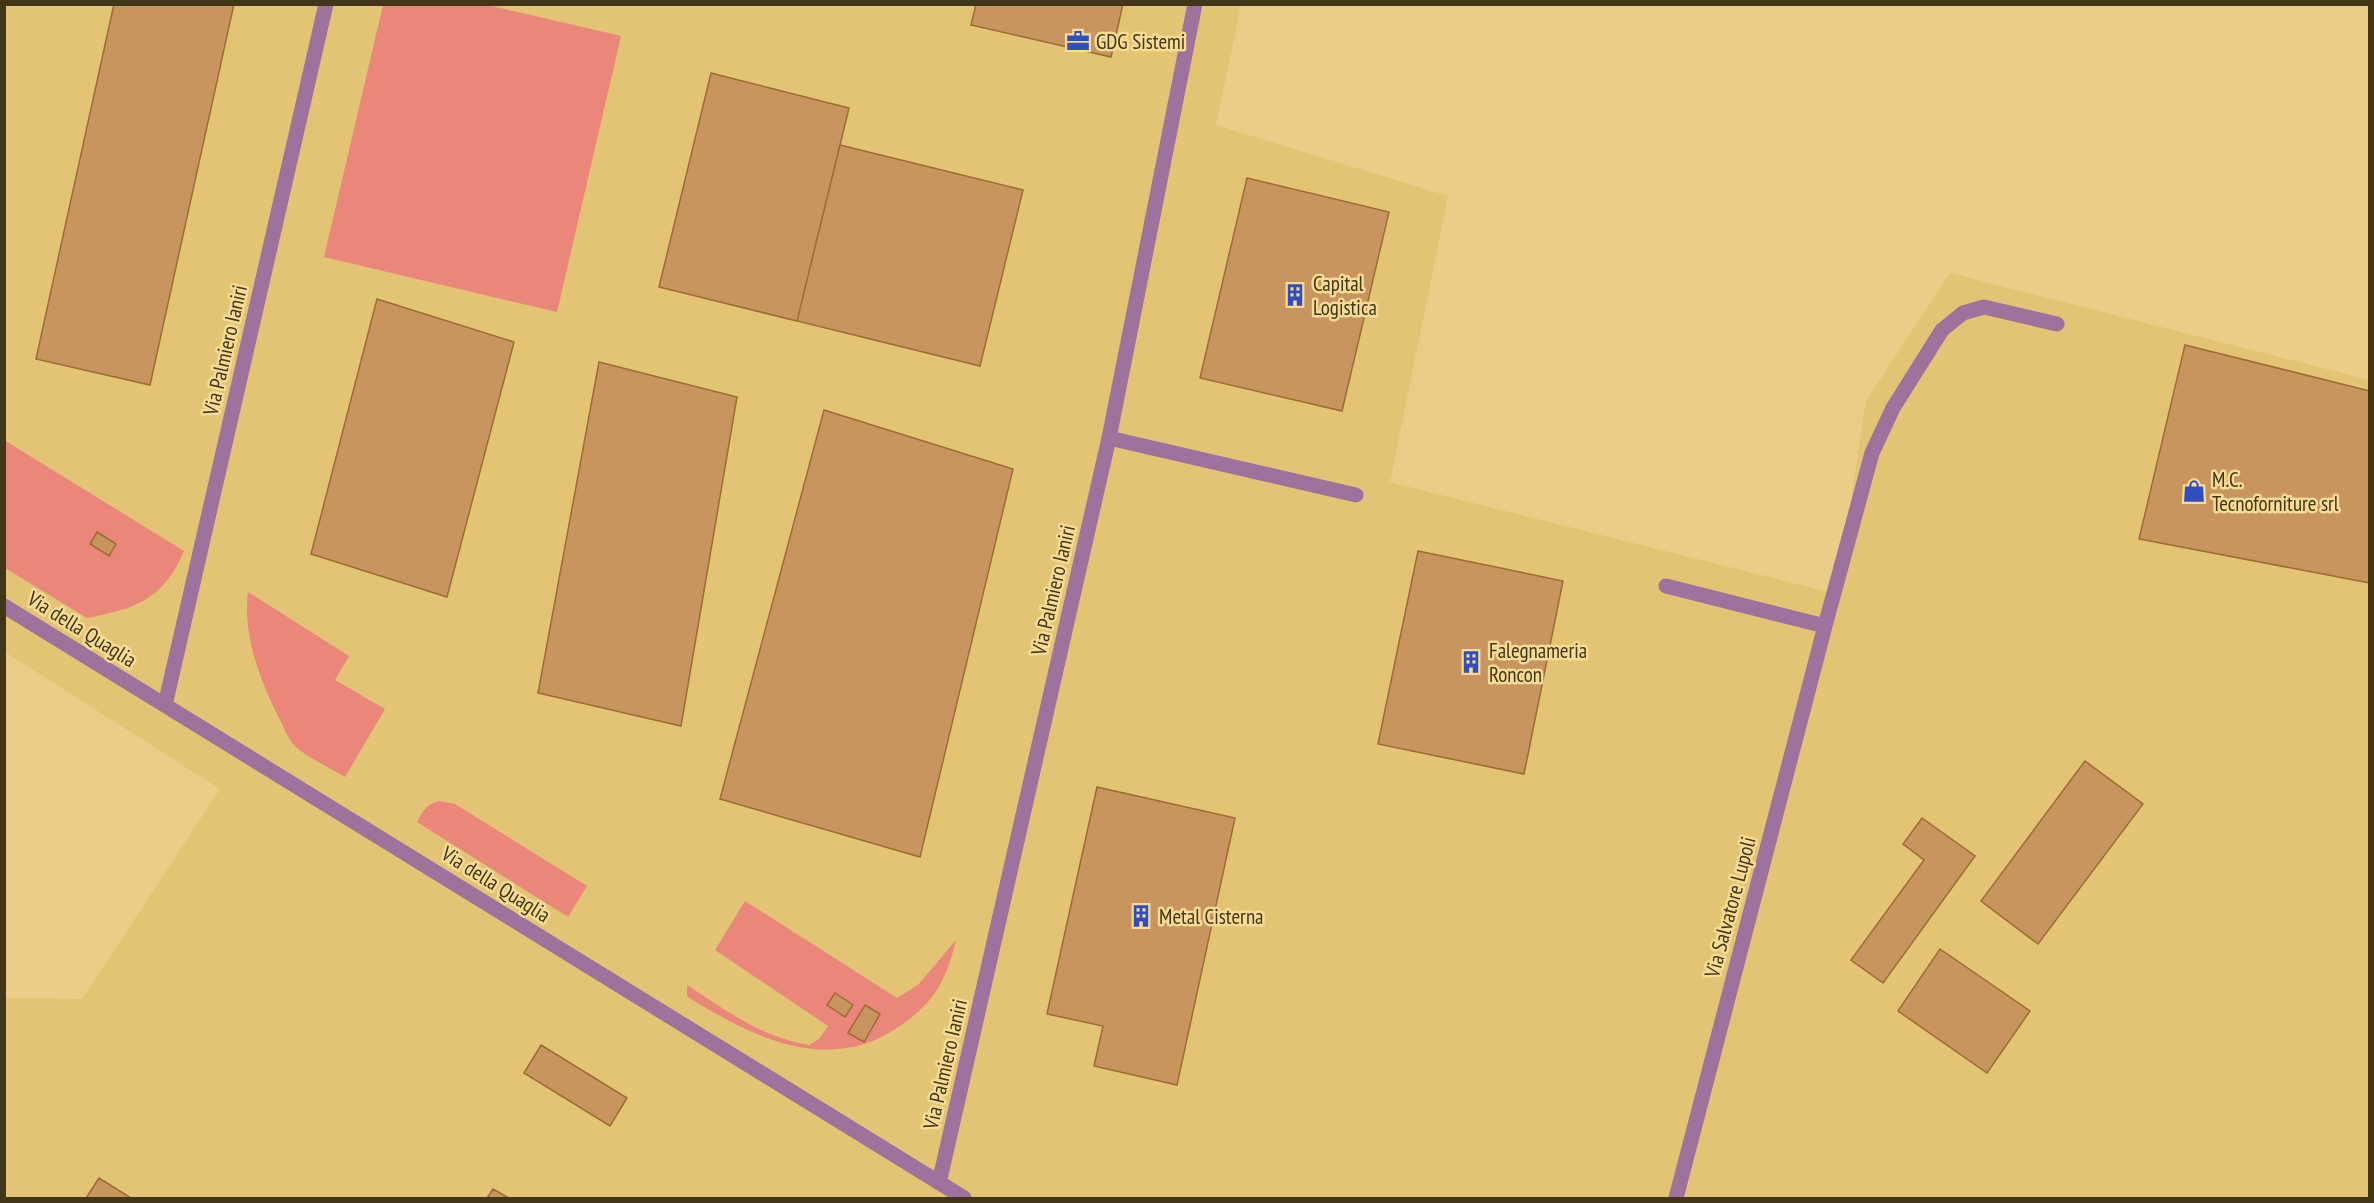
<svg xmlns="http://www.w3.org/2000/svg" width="2374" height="1203" viewBox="0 0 2374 1203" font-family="'PT Sans Narrow',sans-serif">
  <rect width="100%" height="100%" fill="#ebcd87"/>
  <path fill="#e3c374" d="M 5,5 L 1241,5 L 1216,125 L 1448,196 L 1390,482 L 1837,594 L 1866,401 L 1950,273 L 2369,380 L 2369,1198 L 5,1198 L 5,998 L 82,999 L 220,789 L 5,652 Z"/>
  <path fill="#ea867a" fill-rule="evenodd" d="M 383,5 L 487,5 L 621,36 L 557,312 L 324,257 Z
    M 4,440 L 184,551 C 164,599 135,609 87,618 L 5,568 ZM 97,532 L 116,544 L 109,556 Z
    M 248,592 L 349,656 L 335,680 L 385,709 L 345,777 C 332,769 303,755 294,745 C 287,737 283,725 278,716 C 259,677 243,636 248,592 Z
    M 439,801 L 455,804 L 587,886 L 568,917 L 417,822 C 423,811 427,804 439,801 Z
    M 745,901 L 897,998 L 918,985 L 956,940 C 946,980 936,1001 900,1026 C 830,1075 756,1039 691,999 L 687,996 L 687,985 C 726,1011 762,1037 809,1045 L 819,1039 L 828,1026 L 715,950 ZM 865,1005 L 880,1014 L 863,1042 L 849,1033 Z"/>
  <path fill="#c8955e" stroke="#9c6c34" stroke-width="1.5" d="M 114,4 L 234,4 L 150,385 L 36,359 Z
    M 976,4 L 1123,4 L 1111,57 L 971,25 Z
    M 711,73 L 849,108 L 797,321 L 659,287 Z
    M 840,145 L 1023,190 L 980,366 L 797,321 Z
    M 1247,178 L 1389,212 L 1342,411 L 1200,378 Z
    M 377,299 L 514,342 L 447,597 L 311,554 Z
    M 2185,345 L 2370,391 L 2370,583 L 2139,539 Z
    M 599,362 L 737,397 L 681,726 L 538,693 Z
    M 824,410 L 1013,469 L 920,857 L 720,799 Z
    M 97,532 L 116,544 L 109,556 L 90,544 Z
    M 1418,551 L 1563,581 L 1524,774 L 1378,744 Z
    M 2085,761 L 2143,804 L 2038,944 L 1981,901 Z
    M 1097,787 L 1235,818 L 1177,1085 L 1094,1066 L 1103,1026 L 1047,1014 Z
    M 1922,818 L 1975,856 L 1883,983 L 1851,960 L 1924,860 L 1903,844 Z
    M 1940,949 L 2030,1011 L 1987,1073 L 1898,1011 Z
    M 835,993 L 853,1005 L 845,1017 L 827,1005 Z
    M 865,1005 L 880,1014 L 864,1042 L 848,1033 Z
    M 541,1045 L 627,1098 L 610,1126 L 524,1073 Z
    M 99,1178 L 131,1198 L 86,1198 Z
    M 493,1189 L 509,1198 L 487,1198 Z"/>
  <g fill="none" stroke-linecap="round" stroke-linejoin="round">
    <path stroke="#9f719d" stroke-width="15" d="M 1109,438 L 1356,495
      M 1666,586 L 1825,626 L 1676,1198
      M 4,606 L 964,1198
      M 1825,626 L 1872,453 L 1893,408 L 1942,330 L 1963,313 L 1984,307 L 2057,324
      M 165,705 L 326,4
      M 939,1183 L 1109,438 L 1195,4"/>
  </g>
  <defs>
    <g id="office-bare" transform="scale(1.8)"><path d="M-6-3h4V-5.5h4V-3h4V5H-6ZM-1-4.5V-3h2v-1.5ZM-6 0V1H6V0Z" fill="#314ebf" stroke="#f8db94" stroke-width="2.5" paint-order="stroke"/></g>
    <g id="building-bare" transform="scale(1.8)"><path d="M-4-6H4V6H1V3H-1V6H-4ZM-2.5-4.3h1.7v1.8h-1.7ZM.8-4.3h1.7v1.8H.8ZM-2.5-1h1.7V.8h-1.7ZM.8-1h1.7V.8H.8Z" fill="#314ebf" stroke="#f8db94" stroke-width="2.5" paint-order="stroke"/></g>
    <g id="shop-bare" transform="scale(1.8)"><path d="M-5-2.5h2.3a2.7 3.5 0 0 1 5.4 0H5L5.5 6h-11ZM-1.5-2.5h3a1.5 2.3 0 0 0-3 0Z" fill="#314ebf" stroke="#f8db94" stroke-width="2.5" paint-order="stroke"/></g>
  </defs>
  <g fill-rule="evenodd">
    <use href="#office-bare" x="1078" y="41"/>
    <use href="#building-bare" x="1295" y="295"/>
    <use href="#shop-bare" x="2194" y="491"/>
    <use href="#building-bare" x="1471" y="662"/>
    <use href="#building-bare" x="1141" y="916"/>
  </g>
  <g text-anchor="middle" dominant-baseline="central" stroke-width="5" stroke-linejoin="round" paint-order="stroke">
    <g font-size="21" fill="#423619" stroke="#f8db94" text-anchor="start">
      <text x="1096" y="41">GDG Sistemi</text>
      <text x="1313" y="283">Capital<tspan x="1313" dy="24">Logistica</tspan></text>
      <text x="2212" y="479">M.C.<tspan x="2212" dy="24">Tecnoforniture srl</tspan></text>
      <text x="1489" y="650">Falegnameria<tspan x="1489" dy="24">Roncon</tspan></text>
      <text x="1159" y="916">Metal Cisterna</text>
    </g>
    <g font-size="21" fill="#423619" stroke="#f8db94">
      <text transform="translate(225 350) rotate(-77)">Via Palmiero Ianiri</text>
      <text transform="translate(1053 590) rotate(-77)">Via Palmiero Ianiri</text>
      <text transform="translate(82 629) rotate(32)">Via della Quaglia</text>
      <text transform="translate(496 884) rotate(32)">Via della Quaglia</text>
      <text transform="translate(1730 907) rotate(-75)">Via Salvatore Lupoli</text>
      <text transform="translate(945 1064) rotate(-77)">Via Palmiero Ianiri</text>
    </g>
  </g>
  <rect width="2374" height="1203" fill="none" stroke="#423619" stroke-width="12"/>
</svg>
